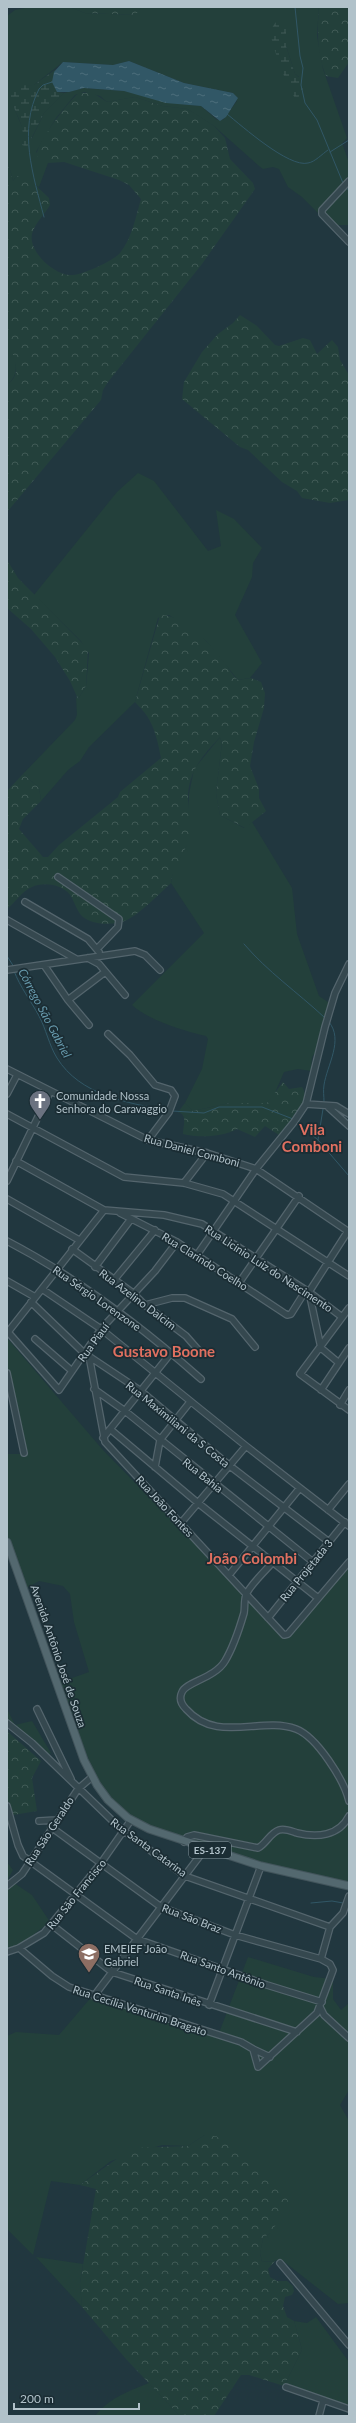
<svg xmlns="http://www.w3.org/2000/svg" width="356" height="2423" viewBox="0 0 356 2423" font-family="Lato,sans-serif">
  <defs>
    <pattern id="forest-crowns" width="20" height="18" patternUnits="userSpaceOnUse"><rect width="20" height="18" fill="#23403b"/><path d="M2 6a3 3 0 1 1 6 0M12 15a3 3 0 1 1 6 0" fill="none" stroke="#415a56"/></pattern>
    <pattern id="wetland-marsh" width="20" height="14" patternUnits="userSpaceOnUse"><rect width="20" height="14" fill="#23403b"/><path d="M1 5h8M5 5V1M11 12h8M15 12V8" fill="none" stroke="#415a56"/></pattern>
    <pattern id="water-ripples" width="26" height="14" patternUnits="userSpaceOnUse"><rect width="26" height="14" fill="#315766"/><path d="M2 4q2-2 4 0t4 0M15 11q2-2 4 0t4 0" fill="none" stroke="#4c6e7b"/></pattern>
  </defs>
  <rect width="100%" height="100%" fill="#21373f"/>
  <path fill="#23403b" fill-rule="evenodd" d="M 29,7 L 70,7 L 85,13 L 135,15 L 141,7 L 319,7 L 317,36 L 323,69 L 347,138 L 342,143 L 349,163 L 349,225 L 336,225 L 321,216 L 302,197 L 288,187 L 279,169 L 273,167 L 263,169 L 259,166 L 214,126 L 187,109 L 162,106 L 135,97 L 107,102 L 100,96 L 84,92 L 75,95 L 56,118 L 36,152 L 48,163 L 39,187 L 17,176 L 13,181 L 7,159 L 7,16 L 15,10 ZM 285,34 L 286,46 L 295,74 L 299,77 L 285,77 C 277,62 281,51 285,34 ZM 129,61 L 184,83 L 233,93 L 237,101 L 223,120 L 217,120 L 201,106 L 181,104 L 124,91 L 84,88 L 64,93 L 44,113 L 32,138 L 22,145 L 25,134 L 13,105 L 18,87 L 34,85 L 63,62 L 113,65 Z
    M 7,335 C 14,352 23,373 7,385 Z
    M 138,473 L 154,481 L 208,551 L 221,546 L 216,510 L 234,519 L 262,548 L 253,563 L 252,577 L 235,615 L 262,663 L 250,678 L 238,680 L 206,641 L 169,615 L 158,618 L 135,702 L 89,747 L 80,761 L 68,770 L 41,801 L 39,788 L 23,774 L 75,720 L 77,715 L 76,697 L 78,699 L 86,686 L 89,653 L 80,640 L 34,595 L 117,492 Z
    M 220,737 L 222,743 L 216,793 L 220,815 L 244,828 L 252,822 L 292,888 L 297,934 L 319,996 L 331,1004 L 320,1047 L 312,1057 L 311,1071 L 298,1069 L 284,1072 L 274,1095 L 267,1103 L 230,1103 L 193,1111 L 185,1103 L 202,1069 L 208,1039 L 206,1036 C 184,1031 148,1020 132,1005 L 204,933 L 171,883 L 173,870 L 186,847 L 189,794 L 194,769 Z
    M 7,1338 L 102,1449 L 286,1637 L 349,1563 L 349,1889 L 205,1847 L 142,1824 L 114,1803 L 97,1780 L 58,1683 L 89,1672 L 74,1622 L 70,1594 L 63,1586 L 39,1581 L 25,1589 L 7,1536 L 7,1454 L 25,1454 L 7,1372 Z
    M 7,1709 L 15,1725 L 32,1721 L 51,1753 L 48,1755 L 7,1720 Z
    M 7,1862 L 13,1870 L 8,1879 L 32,1895 L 50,1922 L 17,1947 L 7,1949 Z
    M 248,1957 L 314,1977 L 333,1979 L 333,1999 L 341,2010 L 349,2003 L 349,2090 L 340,2105 L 349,2121 L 349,2303 L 338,2304 L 282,2260 L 262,2262 L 260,2253 L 263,2238 L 270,2233 L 205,2135 L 188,2146 L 162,2145 L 111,2161 L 80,2185 L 51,2181 L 33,2255 L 7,2229 L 7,2036 L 16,2032 L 59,2035 L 94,1994 L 219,2033 Z
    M 36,2257 L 83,2264 L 80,2283 L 82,2307 Z
    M 316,2317 L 349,2362 L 349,2404 L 346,2405 L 284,2386 L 302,2350 L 294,2321 L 307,2323 Z
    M 149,2383 L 180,2416 L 95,2416 C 109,2398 129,2391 149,2383 Z"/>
  <path fill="url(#forest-crowns)" d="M 70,7 L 141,7 L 136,15 L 85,13 Z
    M 319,7 L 349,7 L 349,62 L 338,78 L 326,76 C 317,54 317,30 319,7 Z
    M 79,93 L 93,93 L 107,102 L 135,97 L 162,106 L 187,109 L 194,113 L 214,126 L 225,138 L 230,159 L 253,183 L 255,189 L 202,264 L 108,382 L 103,390 L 101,400 L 7,512 L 7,385 C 27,370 8,352 7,333 C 5,275 7,217 7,159 L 13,181 L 17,176 L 29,179 L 49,198 L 50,205 C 44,215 35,223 32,234 C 28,252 56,277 73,275 C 84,274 113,261 120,253 C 132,238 136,216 141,199 L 129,185 L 119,180 L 64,162 L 47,163 L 37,156 C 34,146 70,99 79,93 Z
    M 240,315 L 257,326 L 275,345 L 279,346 L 303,338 L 310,340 L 317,354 L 332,340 L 338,347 L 340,360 L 349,375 L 349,500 L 330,503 L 302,498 L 297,491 L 282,482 L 248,450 L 240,447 L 182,399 L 184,382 L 202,352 L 218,334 L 233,323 Z
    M 7,560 L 18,578 L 88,649 L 86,686 L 78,699 L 70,681 L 55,657 L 31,629 L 7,608 Z
    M 160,615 C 182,614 211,644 223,661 C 228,667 232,675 238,680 L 251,678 L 261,682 L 265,693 L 264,708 L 254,742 L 250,766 L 259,789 L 259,798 L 266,811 L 245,828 L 220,815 L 216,793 L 222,743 L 220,737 C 202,756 187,773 188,801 C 189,812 191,824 190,835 C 187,852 173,864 171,883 C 159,894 141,913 127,920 C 115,926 93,925 83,917 C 78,913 75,904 72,898 C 66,885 44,881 32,887 C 21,892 16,902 7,909 L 7,791 L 23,774 L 39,788 L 41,801 L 23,819 L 19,829 L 43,857 L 48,857 L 59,845 L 118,797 L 120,792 L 161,758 C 158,743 155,728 147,716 C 144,711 139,707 135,702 Z
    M 283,1082 L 289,1089 L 302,1087 C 313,1102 289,1124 279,1135 L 265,1126 L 255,1137 L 237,1129 C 223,1137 199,1138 183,1134 C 183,1125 188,1115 178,1112 L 185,1103 L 193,1111 L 230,1103 L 267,1103 Z
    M 7,1731 L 41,1761 L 32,1778 L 37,1811 L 13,1815 L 7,1798 Z
    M 205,2135 L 216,2136 C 242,2156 276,2174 290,2205 L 270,2233 L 263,2238 L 260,2254 L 262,2262 L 275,2261 L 268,2269 L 270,2277 L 277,2281 L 287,2281 L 293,2286 L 294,2291 L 292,2295 L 285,2297 L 283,2306 L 287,2317 L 294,2321 L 302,2350 L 284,2386 L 249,2375 L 241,2375 L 214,2416 L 180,2416 L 126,2359 L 82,2307 L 80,2283 L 96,2189 L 80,2185 L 132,2148 L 188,2146 Z"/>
  <path fill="url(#wetland-marsh)" d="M 278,20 L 286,29 L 286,46 L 295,74 L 302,80 L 303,93 L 296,99 C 289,92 271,44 271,34 C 271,28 274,24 278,20 Z
    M 56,69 L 54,72 L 57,92 L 64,93 L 44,113 L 27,147 L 22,145 C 28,122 8,108 9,86 L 34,85 Z"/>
  <path fill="url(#water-ripples)" d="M 129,61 L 184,83 L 233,93 L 238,98 L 226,117 L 220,121 L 201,106 L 166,103 L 124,91 L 84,88 L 69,92 L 57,92 L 52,82 L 54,72 L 63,62 L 113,65 Z"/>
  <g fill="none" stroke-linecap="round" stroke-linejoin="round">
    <path stroke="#315766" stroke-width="1" d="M 295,7 L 300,56 L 303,68 L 301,85 L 305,103 L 317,120 L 343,183
      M 227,114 C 242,126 289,168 308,163 C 315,162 322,154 328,150
      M 330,152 L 349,140
      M 346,187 L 349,191
      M 44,217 C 33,175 18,130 39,89 L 43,85 L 52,82
      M 244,944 C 268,972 297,992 324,1017
      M 7,956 L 14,967
      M 14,971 C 20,987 31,1001 39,1016 C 46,1029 49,1045 57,1058 C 80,1095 127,1103 166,1110
      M 324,1101 C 324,1096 323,1091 324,1085 C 327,1065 344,1040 329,1022
      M 172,1111 L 204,1113 L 219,1107 L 262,1107 L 293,1119
      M 297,1122 L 318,1140 L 349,1176
      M 318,1140 L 323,1109
      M 311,1903 L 332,1901 L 343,1903
      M 7,1949 L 17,1946"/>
    <g stroke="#54656d" stroke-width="8">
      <path id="minor" d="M 349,181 L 322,210 L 322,214 L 349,242
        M 58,877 L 119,919 L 118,927 L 97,949
        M 25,902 L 88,939 L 99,952
        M 7,920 L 76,959
        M 88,958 L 99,964 L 125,995
        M 44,965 L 68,1000 L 89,1025
        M 7,970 L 135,951 L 145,955 L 160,970
        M 68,1000 L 105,972
        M 108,1034 L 130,1055 L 155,1085 L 171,1090 L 175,1096 L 169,1112 L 148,1140
        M 7,1069 L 148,1140 L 207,1153 L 256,1169 L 349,1232
        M 7,1094 L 17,1075
        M 306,1104 L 336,1106 L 349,1114
        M 327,1106 L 349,1126
        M 7,1114 L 124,1177 L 184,1183 L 223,1194 L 349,1276
        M 16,1161 L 104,1210 L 164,1215 L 202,1224 L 309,1292 L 342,1317
        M 7,1181 L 50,1092
        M 184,1183 L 207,1153
        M 7,1199 L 79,1240
        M 120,1213 L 177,1242 L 287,1315 L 291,1314 L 306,1290
        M 7,1241 C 78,1278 141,1326 201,1379
        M 72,1249 L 133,1293 L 145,1305 L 186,1336 L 200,1352
        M 197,1255 L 256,1169 L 294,1122 L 306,1104 L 325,1027 L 335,993 L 349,964
        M 95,1267 L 131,1219
        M 114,1280 L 155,1230
        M 7,1281 L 35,1297
        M 239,1283 L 299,1196
        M 42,1289 L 101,1329 L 246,1446 L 349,1526
        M 309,1292 L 321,1348 L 339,1363
        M 309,1292 L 348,1231
        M 31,1302 L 84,1353 L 141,1391 L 230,1466 L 329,1542
        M 145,1305 L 172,1298 L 185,1298 L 232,1319 L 255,1347
        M 349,1308 L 300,1374 L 349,1410
        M 7,1331 L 59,1390 L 101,1329 L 155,1271 L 177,1242
        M 8,1332 L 104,1210
        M 35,1339 L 72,1371
        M 89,1356 L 105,1442 L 284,1635 L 288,1634 L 349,1562
        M 7,1373 L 24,1453
        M 94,1389 L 125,1411 L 313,1562
        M 321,1390 L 349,1348
        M 340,1405 L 349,1390
        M 110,1429 L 198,1503 L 318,1598
        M 103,1438 L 171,1353
        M 155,1467 L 160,1440 L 190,1402
        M 328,1510 L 349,1484
        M 181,1523 L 246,1446
        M 273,1562 C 266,1570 249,1586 246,1595 C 244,1600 245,1607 244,1613 C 239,1630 234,1646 225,1661 C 215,1678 186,1682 182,1692 C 179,1698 181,1704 186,1709 C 217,1744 260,1716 296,1729 C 317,1737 344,1780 349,1801
        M 229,1575 L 299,1489
        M 268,1618 L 345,1522
        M 37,1709 L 71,1779
        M 7,1723 L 32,1743 L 120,1828 L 185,1876 L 330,1927
        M 7,1806 L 18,1845 L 23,1856 L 137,1939 L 267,1985 L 322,2002
        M 39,1821 L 56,1820
        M 51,1827 L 161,1907 L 235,1935 L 321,1959 L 330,1927
        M 184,1842 L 187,1837 L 194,1835 L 258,1848 C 266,1844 270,1833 279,1830 C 285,1828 291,1831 297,1833 C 317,1838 339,1836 349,1816
        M 7,1886 L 22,1874 L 78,1789 L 92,1777
        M 52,1925 L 112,1972 L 297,2032
        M 330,1927 L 343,1913 L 349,1896
        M 19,1948 L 52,1976 L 69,1987 L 241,2042 L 253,2049 L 258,2067 L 317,2013 L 333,1970 L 330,1964 L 321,1959
        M 7,1952 L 19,1948 L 44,1933 L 101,1863 L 131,1820
        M 94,1996 L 205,1849
        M 209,2005 L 261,1866
        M 320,2007 L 324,2015 L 349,2038
        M 253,2049 L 270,2057
        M 280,2263 L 349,2345
        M 286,2387 L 349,2409
        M 319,2416 L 323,2401"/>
    </g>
    <g stroke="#42545b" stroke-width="9">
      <path id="major" d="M 7,1542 L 84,1760 L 97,1785 L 108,1800 L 128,1818 L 149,1829 L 261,1866 L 349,1886"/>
    </g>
    <use href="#minor" stroke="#35484f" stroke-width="5.5"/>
    <use href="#major" stroke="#53686f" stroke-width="7"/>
  </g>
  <defs>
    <g id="church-pin" transform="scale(1.15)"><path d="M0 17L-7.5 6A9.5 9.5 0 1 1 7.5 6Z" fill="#6b7280" stroke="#1b2d34"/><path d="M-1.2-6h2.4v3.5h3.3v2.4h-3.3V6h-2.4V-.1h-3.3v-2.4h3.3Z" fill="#fff"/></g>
    <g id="school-pin" transform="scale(1.15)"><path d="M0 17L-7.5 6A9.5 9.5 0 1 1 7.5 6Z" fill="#8d6e63" stroke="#1b2d34"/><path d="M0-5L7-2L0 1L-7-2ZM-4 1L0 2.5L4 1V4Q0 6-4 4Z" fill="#fff"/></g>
  </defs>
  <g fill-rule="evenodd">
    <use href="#church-pin" x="40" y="1101"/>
    <use href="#school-pin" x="89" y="1954"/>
  </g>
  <g text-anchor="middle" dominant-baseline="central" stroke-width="3.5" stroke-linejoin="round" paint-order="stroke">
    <rect fill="#1b2d34" stroke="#84959d" stroke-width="1" x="189" y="1842" width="42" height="16" rx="3"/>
    <g font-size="10" font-weight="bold" fill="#b1c2ca">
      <text x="210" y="1850">ES-137</text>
    </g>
    <g font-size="11" fill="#b1c2ca" stroke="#1b2d34" text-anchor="start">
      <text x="56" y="1095">Comunidade Nossa<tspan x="56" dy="13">Senhora do Caravaggio</tspan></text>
      <text x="104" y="1948">EMEIEF João<tspan x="104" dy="13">Gabriel</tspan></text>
    </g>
    <g font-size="11" fill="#b1c2ca" stroke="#1b2d34">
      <text transform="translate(192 1150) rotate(15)">Rua Daniel Comboni</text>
      <text transform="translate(205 1261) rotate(32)">Rua Clarindo Coelho</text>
      <text transform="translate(269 1268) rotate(33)">Rua Licinio Luiz do Nascimento</text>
      <text transform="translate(97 1298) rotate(35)">Rua Sérgio Lorenzone</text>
      <text transform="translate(138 1299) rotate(37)">Rua Azelino Dalcim</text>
      <text transform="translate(93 1342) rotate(-54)">Rua Piauí</text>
      <text transform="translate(178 1424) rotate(39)">Rua Maximiliani da S Costa</text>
      <text transform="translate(203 1475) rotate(39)">Rua Bahia</text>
      <text transform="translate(165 1506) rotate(47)">Rua João Fontes</text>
      <text transform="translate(306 1570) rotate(-51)">Rua Projetada 3</text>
      <text transform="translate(59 1656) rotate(71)">Avenida Antônio José de Souza</text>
      <text transform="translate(49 1831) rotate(-57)">Rua São Geraldo</text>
      <text transform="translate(149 1847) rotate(36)">Rua Santa Catarina</text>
      <text transform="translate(76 1894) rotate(-51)">Rua São Francisco</text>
      <text transform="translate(192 1918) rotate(21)">Rua São Braz</text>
      <text transform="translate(223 1969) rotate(20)">Rua Santo Antônio</text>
      <text transform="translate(168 1991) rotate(19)">Rua Santa Inês</text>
      <text transform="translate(140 2010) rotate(18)">Rua Cecília Venturim Bragato</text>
    </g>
    <g font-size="12" font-style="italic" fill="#679aad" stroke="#1b2d34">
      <text transform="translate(45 1013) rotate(62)">Córrego São Gabriel</text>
    </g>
    <g font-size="15" font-weight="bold" fill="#e17060" stroke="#1b2d34">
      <text x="312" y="1129">Vila<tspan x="312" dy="17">Comboni</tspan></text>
      <text x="164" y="1351">Gustavo Boone</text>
      <text x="252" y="1558">João Colombi</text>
    </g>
  </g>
  <rect width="356" height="2423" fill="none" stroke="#b1c2ca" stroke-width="16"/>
  <path d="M14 2403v6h125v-6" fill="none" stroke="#b1c2ca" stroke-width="2"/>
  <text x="20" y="2403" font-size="12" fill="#b1c2ca" stroke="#1b2d34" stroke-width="3" paint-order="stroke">200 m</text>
</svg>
